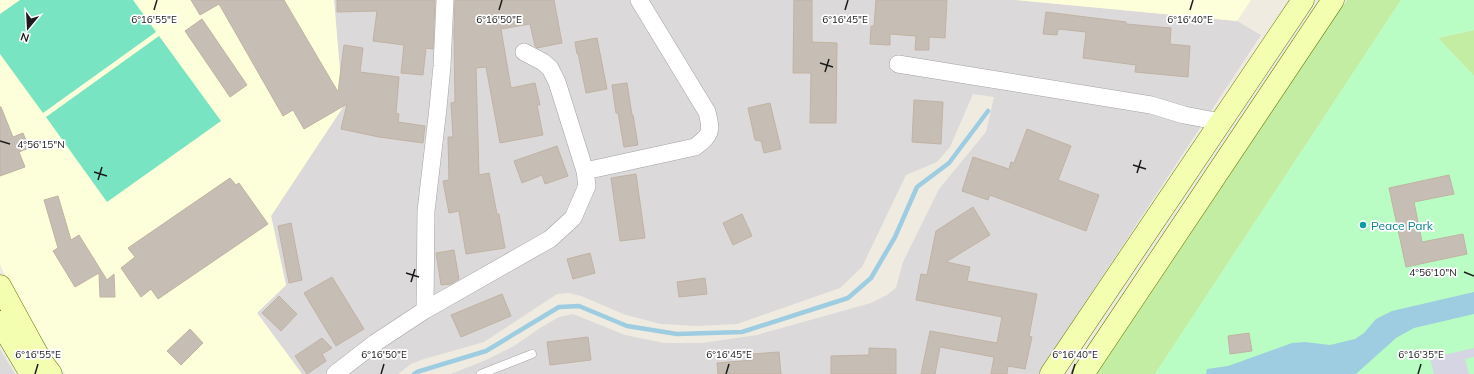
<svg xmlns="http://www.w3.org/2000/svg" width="1474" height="374" viewBox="0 0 1474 374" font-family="Mulish,sans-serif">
  <rect width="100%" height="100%" fill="#efebe1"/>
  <path fill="#dbd9d9" d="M 334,0 L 1016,0 L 1237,21 L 1261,35 L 1038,374 L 451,374 L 486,360 L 514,346 L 540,328 L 559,317 L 573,314 L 625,335 L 664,343 L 702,343 L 757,335 L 871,303 L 887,295 L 896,288 L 903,262 L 939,189 L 986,132 L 994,97 L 973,94 L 950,147 L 937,162 L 906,175 L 862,267 L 840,288 L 737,324 L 697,326 L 661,324 L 626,315 L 581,296 L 569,293 L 557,294 L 484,342 L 424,359 L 411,364 L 398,374 L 302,374 L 257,313 L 286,285 L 271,216 L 343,107 Z
    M 0,349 L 15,374 L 0,374 Z"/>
  <path fill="#fcffda" d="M 0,0 L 334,0 L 343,107 L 271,216 L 286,285 L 257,313 L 302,374 L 65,374 L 34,326 L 8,282 L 0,264 Z
    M 1016,0 L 1251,0 L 1237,21 Z"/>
  <path fill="#c2eda3" d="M 1347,0 L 1401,0 L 1155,374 L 1096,374 Z
    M 1474,30 L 1474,76 L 1438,38 Z"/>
  <path fill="#bafdc4" d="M 1401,0 L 1474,0 L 1474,30 L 1438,38 L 1474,76 L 1474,374 L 1155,374 Z"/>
  <path fill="#79e4c2" d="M 20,0 L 133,0 L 156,32 L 43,113 L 0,54 L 0,14 Z
    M 159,36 L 221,121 L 107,202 L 46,117 Z"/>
  <path fill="#d6d5e4" d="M 1474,348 L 1474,357 L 1465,359 L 1469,374 L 1434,374 L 1430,358 Z"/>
  <path fill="#9ecce0" d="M 1474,292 L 1474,314 L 1414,328 L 1396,338 L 1356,374 L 1206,374 L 1207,369 L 1228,366 L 1292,343 L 1305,342 L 1330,345 L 1355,339 L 1364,333 L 1376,319 L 1392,311 Z"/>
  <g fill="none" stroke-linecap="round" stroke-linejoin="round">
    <path stroke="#9ecce0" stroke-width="4.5" d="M 414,374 L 417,372 L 486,351 L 559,307 L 579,306 L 627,326 L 677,334 L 742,332 L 848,298 L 871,278 L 895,237 L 917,187 L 949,163 L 988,111"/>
  </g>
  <path fill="#c6beb4" stroke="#c1b2a3" d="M 191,0 L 284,0 L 338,92 L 344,45 L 363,48 L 360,72 L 399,77 L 396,113 L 399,114 L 398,122 L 425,126 L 423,143 L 379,137 L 341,129 L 347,104 L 304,129 L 293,110 L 283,116 L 219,4 L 200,15 Z
    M 337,0 L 435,0 L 433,49 L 426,48 L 423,75 L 401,73 L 404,45 L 373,41 L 377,11 L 337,12 Z
    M 455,0 L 554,0 L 562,43 L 537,48 L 535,46 L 530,24 L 501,29 L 511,88 L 535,83 L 540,105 L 537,105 L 543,135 L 500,143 L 486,67 L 476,68 L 479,175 L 489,173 L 497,214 L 499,214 L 505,248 L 466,254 L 459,211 L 449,213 L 443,181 L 449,180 L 448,137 L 453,137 L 451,103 L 455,102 L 454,31 Z
    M 794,0 L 812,0 L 812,42 L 837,43 L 836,123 L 810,123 L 811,73 L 793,73 Z
    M 876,0 L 947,0 L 945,38 L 929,37 L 929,50 L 915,50 L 916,36 L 890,34 L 890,45 L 870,44 L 871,26 L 874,26 Z
    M 1046,12 L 1126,22 L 1126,24 L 1171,28 L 1170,44 L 1190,46 L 1188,77 L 1135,72 L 1136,65 L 1083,58 L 1086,32 L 1058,29 L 1057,35 L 1043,34 Z
    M 202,19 L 247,85 L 230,97 L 185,31 Z
    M 597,38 L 607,89 L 586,93 L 578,53 L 577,54 L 575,42 Z
    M 627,83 L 632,115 L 633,115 L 638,145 L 624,147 L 618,113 L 616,113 L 612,85 Z
    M 914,100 L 943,102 L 941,144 L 912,142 Z
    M 770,103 L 781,149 L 764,153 L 761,141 L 755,140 L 748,108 Z
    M 0,107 L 1,107 L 13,137 L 23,133 L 29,148 L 19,152 L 25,167 L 0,176 Z
    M 1027,129 L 1071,146 L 1058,180 L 1099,195 L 1086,231 L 990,195 L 988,200 L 962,191 L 973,157 L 1009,169 L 1011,162 L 1014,163 Z
    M 557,146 L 568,176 L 545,184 L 542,175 L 522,183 L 514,161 Z
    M 636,174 L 645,238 L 620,241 L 611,178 Z
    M 1449,175 L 1454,194 L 1414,202 L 1422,242 L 1463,234 L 1467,254 L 1406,267 L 1389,188 Z
    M 230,178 L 236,185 L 239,183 L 268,224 L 158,299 L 151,289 L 141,297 L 121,268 L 135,257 L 128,248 Z
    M 58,196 L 71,240 L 79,235 L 107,280 L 114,274 L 115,297 L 100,297 L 99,273 L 75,287 L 53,251 L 58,248 L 44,200 Z
    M 973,207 L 990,235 L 946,262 L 970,267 L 967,281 L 1037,294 L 1029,336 L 1032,337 L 1025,369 L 1008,366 L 1007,374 L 991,374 L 994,357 L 940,347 L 935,374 L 921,374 L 930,331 L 997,343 L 1002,317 L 916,300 L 921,274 L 927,275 L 936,231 Z
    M 742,214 L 752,236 L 733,245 L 723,223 Z
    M 291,223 L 302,280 L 289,283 L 278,226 Z
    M 454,250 L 459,279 L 451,284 L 441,285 L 436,253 Z
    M 590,253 L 595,273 L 573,279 L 567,259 Z
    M 332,277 L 364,329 L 336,346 L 304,293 Z
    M 705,278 L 707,294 L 679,297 L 677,282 Z
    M 502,294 L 511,316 L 461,337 L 451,315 Z
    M 279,296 L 297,314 L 281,331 L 262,313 Z
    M 190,329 L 203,343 L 181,365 L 167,351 Z
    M 1249,333 L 1252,351 L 1230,354 L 1228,336 Z
    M 588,337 L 591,360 L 550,365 L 547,342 Z
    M 322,338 L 332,348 L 322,354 L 326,361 L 307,374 L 295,356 Z
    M 869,348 L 896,349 L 896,374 L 831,374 L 831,356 L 869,355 Z
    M 779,352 L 781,374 L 718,374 L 717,363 L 753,360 L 753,354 Z"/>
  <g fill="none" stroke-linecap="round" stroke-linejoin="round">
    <g stroke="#a3a3a3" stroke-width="9">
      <path id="lane" d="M 481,374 L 532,354"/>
    </g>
    <g stroke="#a3a3a3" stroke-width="18">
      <path id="street" d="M 898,64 L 1151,105 L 1184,115 L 1221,122
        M 585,171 L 695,147 C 711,135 712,132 707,112 L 639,0
        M 425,310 L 426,211 L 438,108 L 442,66 L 445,0
        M 335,374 L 375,343 L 425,310 L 550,239 L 573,218 L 587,186 L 585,171 L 557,82 L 550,68 L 543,62 L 524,52"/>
    </g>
    <g stroke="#617700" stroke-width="23">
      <path id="secondary" d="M 0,286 L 41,361 L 51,374
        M 0,322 L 31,374
        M 1051,374 L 1303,0
        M 1083,374 L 1333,0"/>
    </g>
    <use href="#lane" stroke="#fff" stroke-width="8"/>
    <use href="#street" stroke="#fff" stroke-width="17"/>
    <use href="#secondary" stroke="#f4feb0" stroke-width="22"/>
  </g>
  <path fill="none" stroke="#1c1c1c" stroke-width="1.5" d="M 154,10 L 157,0M 499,10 L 502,0M 845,10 L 848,0M 1190,10 L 1193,0M 820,63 L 833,67M 825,72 L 829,59M 0,141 L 10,144M 1133,165 L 1146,169M 94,172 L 107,176M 1137,173 L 1141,160M 98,180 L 102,167M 1464,272 L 1474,276M 406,273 L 419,277M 411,282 L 415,269M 35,374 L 38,364M 381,374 L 384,364M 726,374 L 729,364M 1072,374 L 1075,364M 1418,374 L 1421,364"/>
  <circle fill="#0f9aa8" stroke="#fff" stroke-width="1.5" cx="1363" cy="225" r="4"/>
  <g text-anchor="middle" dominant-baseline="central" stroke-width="3.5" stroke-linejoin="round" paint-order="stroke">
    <g font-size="12" fill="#0d838f" stroke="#fff" text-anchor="start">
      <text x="1371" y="225">Peace Park</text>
    </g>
  </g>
  <g font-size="10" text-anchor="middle" fill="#1c1c1c" stroke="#fff" stroke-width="3.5" stroke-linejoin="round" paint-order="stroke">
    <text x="154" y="23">6°16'55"E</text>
    <text x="499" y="23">6°16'50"E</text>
    <text x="845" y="23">6°16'45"E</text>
    <text x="1190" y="23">6°16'40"E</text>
    <text x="41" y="148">4°56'15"N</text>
    <text x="1433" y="276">4°56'10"N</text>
    <text x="38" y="358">6°16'55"E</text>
    <text x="384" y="358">6°16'50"E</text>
    <text x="729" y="358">6°16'45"E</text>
    <text x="1075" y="358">6°16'40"E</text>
    <text x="1421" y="358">6°16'35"E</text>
  </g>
  <g transform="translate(28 28) rotate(198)" stroke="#ffffff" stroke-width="3" paint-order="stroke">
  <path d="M0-3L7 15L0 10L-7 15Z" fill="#1c1c1c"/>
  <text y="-6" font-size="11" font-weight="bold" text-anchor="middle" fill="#1c1c1c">N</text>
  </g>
</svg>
